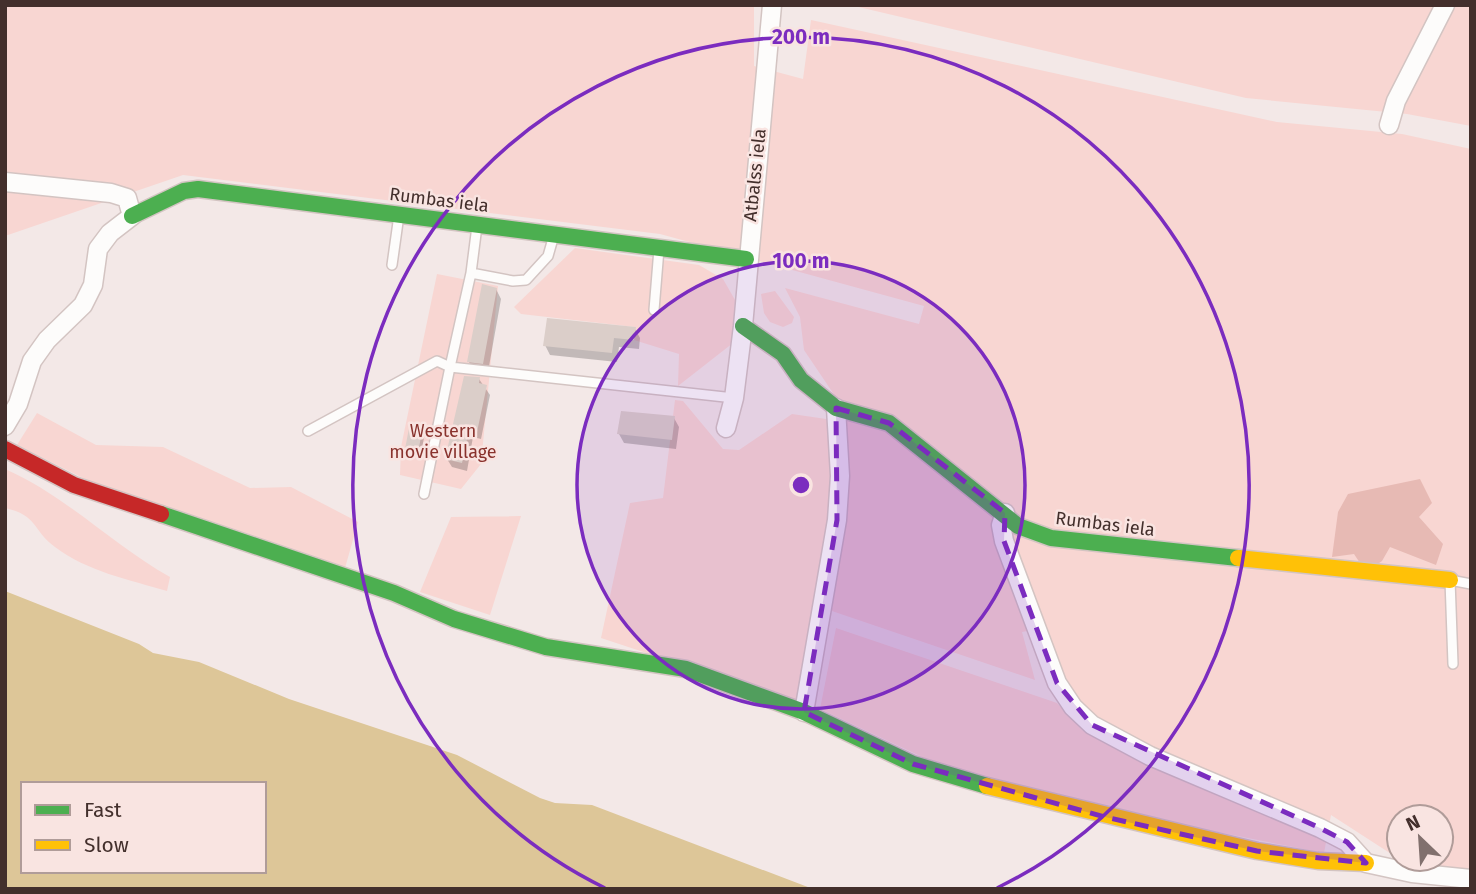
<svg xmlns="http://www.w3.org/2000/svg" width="1476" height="894" viewBox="0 0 1476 894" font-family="'Fira Sans',sans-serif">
  <rect width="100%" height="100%" fill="#f3e8e7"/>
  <path fill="#f8d6d2" d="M 5,5 L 754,5 L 754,66 L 803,79 L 811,20 L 1277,122 L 1402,134 L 1471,149 L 1471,874 L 1400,859 L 1441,859 L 1441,817 L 1399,817 L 1399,859 L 1331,815 L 1324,853 L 1146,818 L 937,764 L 820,709 L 836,628 L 1057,703 L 1082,730 L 1157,768 L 1073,696 L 1044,628 L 1022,632 L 1035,680 L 832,611 L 833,594 L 818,592 L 801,704 L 601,638 L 630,503 L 663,498 L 675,400 L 683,401 L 723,449 L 739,450 L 792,414 L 833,420 L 835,396 L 804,350 L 800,317 L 785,288 L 919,324 L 924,306 L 660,234 L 183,175 L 5,236 Z
    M 850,5 L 1471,5 L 1471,126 L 1407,114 L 1246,98 Z
    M 575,248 L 699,265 L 723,279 L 735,300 L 733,343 L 678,386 L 679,354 L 634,340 L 635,327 L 521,314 L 514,307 Z
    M 437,274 L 498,286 L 481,464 L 461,489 L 400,475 L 401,447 Z
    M 775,291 L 794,317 L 792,323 L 783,327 L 770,322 L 764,313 L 761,294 Z
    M 37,413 L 96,445 L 163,447 L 250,488 L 291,487 L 358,522 L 345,568 L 95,484 L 17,445 Z
    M 5,469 C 65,495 113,545 170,577 L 167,591 C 130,580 86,571 55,547 C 32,530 38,515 5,508 Z
    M 521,516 L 490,615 L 420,592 L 451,517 Z"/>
  <path fill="#e7bab4" d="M 1420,479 L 1432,503 L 1419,517 L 1443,544 L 1436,565 L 1390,547 L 1382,561 L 1366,572 L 1354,554 L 1332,557 L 1338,512 L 1348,494 Z"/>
  <path fill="#ddc698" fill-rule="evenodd" d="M 5,591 L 139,644 L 153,653 L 199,662 L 289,699 L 457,755 L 540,798 L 555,803 L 592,805 L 813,889 L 5,889 ZM 23,784 L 264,784 L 264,871 L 23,871 Z"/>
  <path fill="#0003" d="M 496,289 L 501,299 L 488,372 L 474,371 L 469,362 Z
    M 635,329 L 640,338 L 639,349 L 619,347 L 617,362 L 550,355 L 545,345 Z
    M 479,379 L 490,395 L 481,439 L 473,437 L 467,471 L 452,467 L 447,459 Z
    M 674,418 L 679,427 L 676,449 L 624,443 L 619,434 Z
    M 422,427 L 425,433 L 420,458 L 410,455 L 406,449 Z"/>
  <path fill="#dbcec9" d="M 482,284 L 497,288 L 483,364 L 467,362 Z
    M 547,318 L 636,327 L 634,340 L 614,338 L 612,353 L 543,346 Z
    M 464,376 L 480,377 L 479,383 L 487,385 L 477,432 L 469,429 L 462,463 L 445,459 Z
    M 621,411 L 675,416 L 672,440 L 617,434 Z
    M 410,423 L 423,426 L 418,453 L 405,449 Z"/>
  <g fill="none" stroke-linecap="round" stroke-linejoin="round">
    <g stroke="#d3c4c2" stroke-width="12">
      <path id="lane" d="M 477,226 L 471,273 L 450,367 L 734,398
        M 392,265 L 399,215
        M 471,273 L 513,281 L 526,280 L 548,256 L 554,235
        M 654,310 L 659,249
        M 308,431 L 437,361 L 450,367 L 424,494
        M 1453,664 L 1450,580 L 1471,584"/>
    </g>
    <g stroke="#d3c4c2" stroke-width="21">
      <path id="street" d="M 1389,125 L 1396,101 L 1445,5
        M 5,182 L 111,193 L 127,198 L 132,216 L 110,233 L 98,249 L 93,285 L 83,305 L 47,340 L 32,361 L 18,404 L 5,426
        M 726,428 L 734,398 L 743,326 L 772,5
        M 1005,513 L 1001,525 L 1004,541 L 1057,683 L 1073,707 L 1092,725 L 1150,756 L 1320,828 L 1347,842 L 1366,863 L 1412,873 L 1471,879
        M 804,712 L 837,520 L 840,476 L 836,408"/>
    </g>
    <g stroke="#d3c4c2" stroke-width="19">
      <path id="fast" d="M 132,216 L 184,191 L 198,189 L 746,259
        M 743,326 L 783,354 L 801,380 L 836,408 L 889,423 L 1018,526 L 1051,538 L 1238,558
        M 161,514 L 394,593 L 454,619 L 546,647 L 686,669 L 804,712 L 913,764 L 987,786"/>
    </g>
    <g stroke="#d3c4c2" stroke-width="19">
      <path id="slow" d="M 1238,558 L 1450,580
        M 987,786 L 1257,851 L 1318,861 L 1366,863"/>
    </g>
    <g stroke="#d3c4c2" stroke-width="19">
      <path id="jam" d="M 5,449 L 74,485 L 161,514"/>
    </g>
    <use href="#lane" stroke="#fdfcfb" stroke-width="9"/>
    <use href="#street" stroke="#fdfcfb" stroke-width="18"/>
    <use href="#fast" stroke="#4caf50" stroke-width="16"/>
    <use href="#slow" stroke="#ffc107" stroke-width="16"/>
    <use href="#jam" stroke="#c62828" stroke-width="16"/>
  </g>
  <path fill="#7b2cbf" fill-opacity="0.2" stroke="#7b2cbf" stroke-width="5" stroke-dasharray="14 9" stroke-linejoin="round" d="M 836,408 L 889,423 L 1005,513 L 1004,541 L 1057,683 L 1092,725 L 1320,828 L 1347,842 L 1366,863 L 1257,851 L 1105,817 L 913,764 L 804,712 L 837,520 Z"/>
  <circle cx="801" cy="485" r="224" fill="#7b2cbf" fill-opacity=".12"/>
  <g fill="none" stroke="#7b2cbf" stroke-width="3.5">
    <circle cx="801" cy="485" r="224"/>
    <path d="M605 888A448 448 0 1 1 997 888"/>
  </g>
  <g text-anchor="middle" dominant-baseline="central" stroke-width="5" stroke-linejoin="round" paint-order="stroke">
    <g font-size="18" fill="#432f2c" stroke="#f9e4e1">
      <text transform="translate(755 175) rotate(-84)">Atbalss iela</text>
      <text transform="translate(439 200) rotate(7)">Rumbas iela</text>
      <text transform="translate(1105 524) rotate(7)">Rumbas iela</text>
    </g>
    <g font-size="18" fill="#89322d" stroke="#f9e4e1">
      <text x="443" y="431">Western<tspan x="443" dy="21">movie village</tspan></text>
    </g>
  </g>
  <circle cx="801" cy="485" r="10" fill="#7b2cbf" stroke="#f9e4e1" stroke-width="3.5"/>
  <g font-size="21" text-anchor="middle" font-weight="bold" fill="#7b2cbf" stroke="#f9e4e1" stroke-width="5" stroke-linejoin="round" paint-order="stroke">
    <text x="801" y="44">200 m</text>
    <text x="801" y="268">100 m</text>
  </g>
  <rect width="1476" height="894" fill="none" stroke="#432f2c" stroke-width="14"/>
  <rect x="21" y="782" width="245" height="91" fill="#f9e4e1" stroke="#b09c99" stroke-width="2"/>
  <rect x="35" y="805" width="35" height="10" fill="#4caf50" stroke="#b09c99" stroke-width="2"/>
  <text x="84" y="817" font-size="21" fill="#432f2c">Fast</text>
  <rect x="35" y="840" width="35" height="10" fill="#ffc107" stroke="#b09c99" stroke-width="2"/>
  <text x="84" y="852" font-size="21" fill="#432f2c">Slow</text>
  <g transform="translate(1420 838) rotate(335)"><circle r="33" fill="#f9e4e1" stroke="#b09c99" stroke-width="2"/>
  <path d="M0-5L12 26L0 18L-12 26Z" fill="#81706d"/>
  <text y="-10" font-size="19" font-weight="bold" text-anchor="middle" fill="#432f2c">N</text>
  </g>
</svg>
